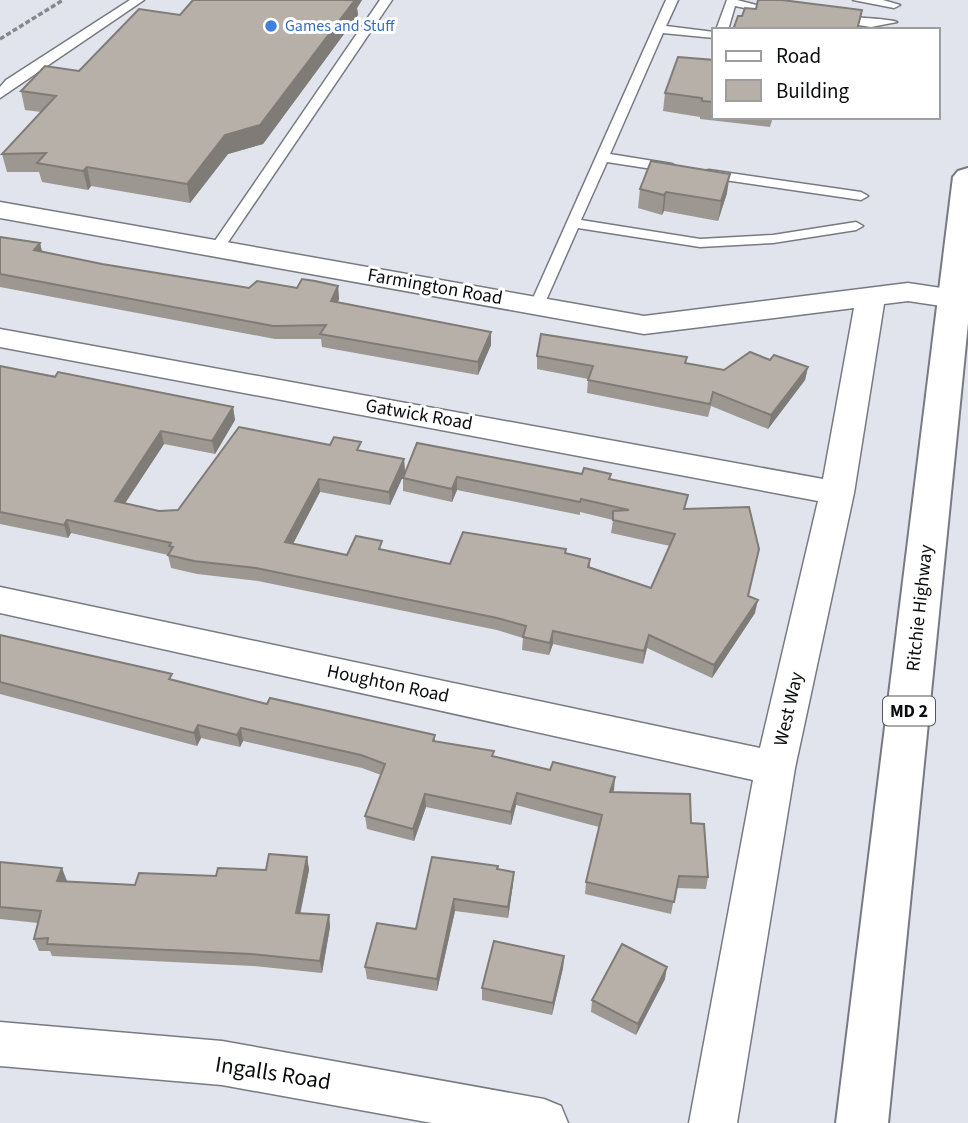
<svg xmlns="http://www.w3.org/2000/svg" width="968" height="1123" viewBox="0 0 968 1123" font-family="'Source Sans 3',sans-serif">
  <rect width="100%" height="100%" fill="#e1e4ec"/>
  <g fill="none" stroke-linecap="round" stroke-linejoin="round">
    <g stroke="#787a82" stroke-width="3">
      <path id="service" d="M 130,0 L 144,0 L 0,98 L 0,87 L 6,80 Z
        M 380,0 L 392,0 L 222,251 L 212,251 L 210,248 Z
        M 666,0 L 678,0 L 666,26 L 714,32 L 714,38 L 663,33 L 610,154 L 672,164 L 679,168 L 672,172 L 607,162 L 581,220 L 700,239 L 773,235 L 856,222 L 863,226 L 856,230 L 773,243 L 700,247 L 578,228 L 544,305 L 537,309 L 532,308 L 530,305 Z
        M 727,0 L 737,0 L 784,12 L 778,15 L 735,6 L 728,30 L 716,30 Z
        M 853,0 L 883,0 L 900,5 L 894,8 Z
        M 837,16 C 849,17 892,19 897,22 L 871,27 L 833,21 L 833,17 Z
        M 709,170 L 861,192 L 868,196 L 861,200 L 704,177 L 704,171 Z"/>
    </g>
    <g stroke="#787a82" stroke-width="3">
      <path id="minor" d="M 0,202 L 644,316 L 908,283 L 968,292 L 968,310 L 908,301 L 884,304 L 854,493 L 795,768 L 737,1123 L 689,1123 L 753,780 L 0,613 L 0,587 L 760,748 L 818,501 L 0,347 L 0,329 L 823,479 L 854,308 L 644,334 L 0,218 Z
        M 0,1022 L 222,1041 L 544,1099 L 561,1106 L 568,1123 L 432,1123 L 222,1085 L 0,1066 Z"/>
    </g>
    <g stroke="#787a82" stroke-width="4">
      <path id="primary" d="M 968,168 L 968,323 L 888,1123 L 836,1123 L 953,177 L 958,171 Z"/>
    </g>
    <path stroke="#85878c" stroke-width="3.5" stroke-dasharray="5 2.5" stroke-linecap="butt" d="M 0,39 L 63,0"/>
    <use href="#service" fill="#fff" fill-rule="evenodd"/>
    <use href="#minor" fill="#fff" fill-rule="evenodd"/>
    <use href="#primary" fill="#fff" fill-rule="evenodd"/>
  </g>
  <path fill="#9d9791" d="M 193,0 L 362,0 L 357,8 L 358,15 L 263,144 L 228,154 L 190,203 L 91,186 L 88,190 L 42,182 L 39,172 L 7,172 L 2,154 L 41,112 L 25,110 L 21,91 L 79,71 L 180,15 Z
    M 714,60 L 714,117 L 773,117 L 770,127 L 700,119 L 700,117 L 663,111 L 665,93 Z
    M 640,189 L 727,193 L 718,221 L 664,211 L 662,215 L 638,208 Z
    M 0,237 L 40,243 L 42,251 L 102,264 L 249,288 L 297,288 L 338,286 L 339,299 L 338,302 L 491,332 L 491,345 L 478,375 L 322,347 L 321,339 L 275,339 L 0,287 Z
    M 537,356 L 686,363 L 724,370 L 770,360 L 808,367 L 805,380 L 768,429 L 711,406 L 708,417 L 587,393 L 588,379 L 537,369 Z
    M 0,366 L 233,407 L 235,420 L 215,454 L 164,444 L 125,503 L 159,511 L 178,510 L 362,451 L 404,459 L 405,472 L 390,505 L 320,492 L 293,544 L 347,555 L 383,550 L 450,564 L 566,549 L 566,553 L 590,559 L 590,567 L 651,588 L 670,546 L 611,533 L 613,520 L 580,512 L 580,515 L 457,490 L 452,502 L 403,491 L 403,478 L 417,443 L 611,479 L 686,509 L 749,596 L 755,613 L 712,678 L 647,648 L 643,664 L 553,644 L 549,655 L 522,650 L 523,638 L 497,630 L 258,581 L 197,574 L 171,568 L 168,555 L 71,533 L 68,538 L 0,524 Z
    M 0,635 L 267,704 L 435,735 L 435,742 L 550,770 L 615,777 L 613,792 L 691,823 L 708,877 L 706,889 L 676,888 L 671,914 L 585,894 L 586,882 L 599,827 L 516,805 L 511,825 L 426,807 L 414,841 L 367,829 L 365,816 L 381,775 L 362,768 L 243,741 L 240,747 L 201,738 L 197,746 L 0,694 Z
    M 307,857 L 309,870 L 300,913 L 329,915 L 330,927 L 322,973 L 253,966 L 52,956 L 50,951 L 39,951 L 34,939 L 38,923 L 0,919 L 0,862 L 67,881 L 66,882 L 135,885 L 266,870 Z
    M 432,857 L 498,869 L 513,884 L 508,918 L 455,911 L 437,991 L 367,979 L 365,967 L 416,929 Z
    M 564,956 L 563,968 L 552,1015 L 482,1000 L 482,988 Z
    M 665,979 L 636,1035 L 591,1012 L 592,1000 Z"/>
  <path fill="#7f7b76" d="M 352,0 L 362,0 L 357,8 L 358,15 L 263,144 L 228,154 L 190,203 L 187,184 L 225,135 Z
    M 87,167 L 91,186 L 88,190 L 83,171 Z
    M 730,174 L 727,193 L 718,221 L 721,201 Z
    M 666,192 L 664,211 L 662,215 L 664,195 Z
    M 40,243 L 43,257 L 34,250 Z
    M 338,286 L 339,299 L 333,314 L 331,301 Z
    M 491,332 L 491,345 L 478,375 L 478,362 Z
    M 808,367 L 805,380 L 768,429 L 771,415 Z
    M 233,407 L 235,420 L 215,454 L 212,441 Z
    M 161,431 L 164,444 L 118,514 L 115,501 Z
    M 404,459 L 405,472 L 390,505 L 389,492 Z
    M 457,477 L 457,490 L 452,502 L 452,489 Z
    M 319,479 L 320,492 L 287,555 L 285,542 Z
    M 67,520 L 71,533 L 68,538 L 64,525 Z
    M 758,600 L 755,613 L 712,678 L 714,665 Z
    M 553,631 L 553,644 L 549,655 L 550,643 Z
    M 649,635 L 647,648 L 643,664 L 644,651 Z
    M 198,725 L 201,738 L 197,746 L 194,733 Z
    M 241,728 L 243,741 L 240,747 L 237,735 Z
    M 615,777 L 614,790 L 608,804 L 610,792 Z
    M 517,793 L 516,805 L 511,825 L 511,812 Z
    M 425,794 L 426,807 L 414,841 L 413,829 Z
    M 307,857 L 309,870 L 298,925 L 296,913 Z
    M 62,868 L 67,881 L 62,894 L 57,881 Z
    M 514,872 L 513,884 L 508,918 L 508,907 Z
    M 454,899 L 455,911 L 437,991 L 437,979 Z
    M 329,915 L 330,927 L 322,973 L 320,961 Z
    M 564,956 L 563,968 L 552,1015 L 553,1003 Z
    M 667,967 L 665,979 L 636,1035 L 638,1024 Z"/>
  <path fill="#b6b0a9" stroke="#7f7b76" stroke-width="2" d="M 193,0 L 355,0 L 260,125 L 225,135 L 187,184 L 87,167 L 83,171 L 37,163 L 46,153 L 2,154 L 56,96 L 21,91 L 45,66 L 79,71 L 139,9 L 180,15 Z
    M 758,0 L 782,0 L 862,10 L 857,30 L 733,30 L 738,16 L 742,16 L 745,8 L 756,9 Z
    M 678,57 L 714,60 L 714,102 L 702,101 L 702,98 L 665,93 Z
    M 651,161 L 730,174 L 721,201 L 666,192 L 664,195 L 640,189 Z
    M 0,237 L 40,243 L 34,250 L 102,264 L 249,288 L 257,281 L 297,288 L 302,279 L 315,281 L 338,286 L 331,301 L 491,332 L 478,362 L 320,334 L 326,325 L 273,326 L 0,274 Z
    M 541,334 L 687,357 L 685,363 L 724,370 L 750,352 L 770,360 L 774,355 L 808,367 L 771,415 L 713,392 L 710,404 L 588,380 L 593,366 L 537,356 Z
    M 0,366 L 55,377 L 58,372 L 233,407 L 212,441 L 161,431 L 115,501 L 159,511 L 178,510 L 239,427 L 330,445 L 334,437 L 361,442 L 357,450 L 404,459 L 389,492 L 319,479 L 285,542 L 347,555 L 356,536 L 382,541 L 379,549 L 450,564 L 463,532 L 566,549 L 565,553 L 590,559 L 588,567 L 651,588 L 675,534 L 613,520 L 613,511 L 629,510 L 581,499 L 580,502 L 457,477 L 452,489 L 403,478 L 417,443 L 582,474 L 584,468 L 611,474 L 609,479 L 688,495 L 684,509 L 749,507 L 759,549 L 748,596 L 758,600 L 714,665 L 649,635 L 644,651 L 553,631 L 550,643 L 523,637 L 526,626 L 497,618 L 256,568 L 194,561 L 168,555 L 173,547 L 169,546 L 171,543 L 67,520 L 64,525 L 0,512 Z
    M 0,635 L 172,674 L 169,679 L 267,704 L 270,698 L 435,735 L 433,741 L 494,751 L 492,756 L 550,770 L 553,762 L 615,777 L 610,792 L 690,794 L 691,823 L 704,824 L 708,877 L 679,876 L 674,902 L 586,882 L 602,815 L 517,793 L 511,812 L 425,794 L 413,829 L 365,816 L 385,764 L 361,755 L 241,728 L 237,735 L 198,725 L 194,733 L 0,682 Z
    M 269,854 L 307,857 L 296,913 L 329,915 L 320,961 L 251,954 L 47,944 L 48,938 L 34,939 L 41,911 L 0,907 L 0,862 L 62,868 L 57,881 L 135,885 L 139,873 L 216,876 L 218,868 L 266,870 Z
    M 432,857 L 498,866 L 497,869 L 514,872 L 508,907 L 454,899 L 437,979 L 365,967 L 377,923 L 416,929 Z
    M 494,941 L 564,956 L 553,1003 L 482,988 Z
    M 622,944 L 667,967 L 638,1024 L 592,1000 Z"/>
  <circle fill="#3f7fe0" stroke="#fff" stroke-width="2.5" cx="271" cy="26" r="7"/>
  <g text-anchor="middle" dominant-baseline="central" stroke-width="6" stroke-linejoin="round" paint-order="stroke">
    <g font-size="16" fill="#366cbe" stroke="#fff" text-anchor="start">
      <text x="285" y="26">Games and Stuff</text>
    </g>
    <rect fill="#fff" stroke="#545556" stroke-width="2" x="883" y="696.5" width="52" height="29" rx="5"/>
    <g font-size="18" font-weight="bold" fill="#0b0c0e">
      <text x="909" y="711">MD 2</text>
    </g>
    <g font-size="19" fill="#0b0c0e" stroke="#fff">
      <text transform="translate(435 287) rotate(10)">Farmington Road</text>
      <text transform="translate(419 415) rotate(10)">Gatwick Road</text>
      <text transform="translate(920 608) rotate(-84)">Ritchie Highway</text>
      <text transform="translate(388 684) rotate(12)">Houghton Road</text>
      <text transform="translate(789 709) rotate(-77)">West Way</text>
    </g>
    <g font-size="23" fill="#0b0c0e" stroke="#fff">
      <text transform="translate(273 1073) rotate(9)">Ingalls Road</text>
    </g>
  </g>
  <rect x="712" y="28" width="228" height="91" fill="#ffffff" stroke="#9d9e9f" stroke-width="2"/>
  <rect x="726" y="51" width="35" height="10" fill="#ffffff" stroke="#9d9e9f" stroke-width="2"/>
  <text x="776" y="63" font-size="21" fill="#0b0c0e">Road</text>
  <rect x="726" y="80" width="35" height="21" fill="#b6b0a9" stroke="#9d9e9f" stroke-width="2"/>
  <text x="776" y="98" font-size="21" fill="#0b0c0e">Building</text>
</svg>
